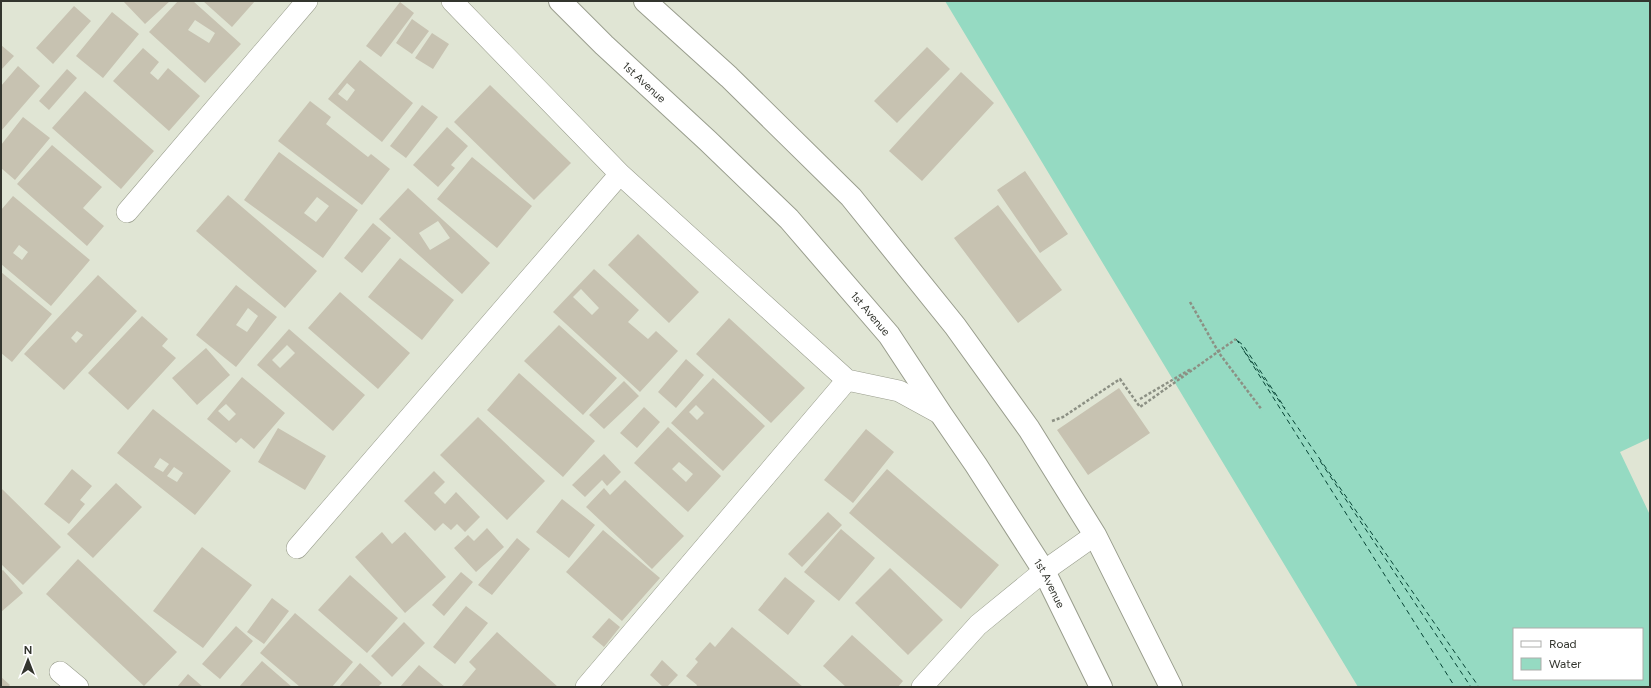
<svg xmlns="http://www.w3.org/2000/svg" width="1651" height="688" viewBox="0 0 1651 688" font-family="Figtree,sans-serif">
  <rect width="100%" height="100%" fill="#e0e5d4"/>
  <path fill="#95dac2" fill-rule="evenodd" d="M 945,1 L 1650,1 L 1650,438 L 1620,452 L 1650,515 L 1650,687 L 1358,687 ZM 1514,629 L 1642,629 L 1642,679 L 1514,679 Z"/>
  <g fill="none" stroke-linecap="round" stroke-linejoin="round">
    <path stroke="#064334" stroke-width="1" stroke-dasharray="5 4" stroke-linecap="butt" d="M 1236,339 L 1479,687
      M 1238,341 L 1243,345 L 1285,408
      M 1244,351 L 1455,687
      M 1320,461 L 1471,687"/>
  </g>
  <path fill="#c7c2b1" fill-rule="evenodd" d="M 123,1 L 170,1 L 145,24 Z
    M 178,1 L 193,1 L 241,44 L 205,83 L 149,32 ZM 195,20 L 215,33 L 209,43 L 188,30 Z
    M 203,1 L 255,1 L 232,27 Z
    M 400,2 L 414,13 L 381,57 L 366,46 Z
    M 74,6 L 91,21 L 53,64 L 36,48 Z
    M 112,12 L 139,34 L 103,78 L 76,56 Z
    M 412,19 L 429,31 L 412,54 L 396,43 Z
    M 432,33 L 449,44 L 433,69 L 415,58 Z
    M 1,45 L 14,56 L 1,70 Z
    M 927,47 L 950,69 L 897,123 L 874,101 Z
    M 143,48 L 159,62 L 150,73 L 158,80 L 168,68 L 200,96 L 169,131 L 113,81 Z
    M 360,60 L 413,103 L 382,142 L 328,99 ZM 347,83 L 355,90 L 347,101 L 338,94 Z
    M 18,66 L 40,86 L 1,131 L 1,86 Z
    M 67,69 L 77,78 L 49,110 L 39,101 Z
    M 961,72 L 994,103 L 922,181 L 889,151 Z
    M 490,85 L 571,163 L 534,200 L 454,122 Z
    M 85,91 L 154,151 L 121,189 L 52,128 Z
    M 310,101 L 331,117 L 326,124 L 368,157 L 371,154 L 390,169 L 362,205 L 278,141 Z
    M 422,105 L 438,117 L 406,158 L 390,146 Z
    M 23,117 L 50,138 L 15,180 L 1,168 L 1,145 Z
    M 447,127 L 468,146 L 451,165 L 455,168 L 438,187 L 413,165 Z
    M 52,145 L 102,187 L 83,208 L 104,226 L 87,246 L 17,184 Z
    M 279,152 L 358,210 L 323,258 L 244,200 ZM 317,197 L 329,206 L 316,222 L 304,213 Z
    M 472,157 L 532,206 L 497,248 L 437,199 Z
    M 1025,171 L 1068,234 L 1040,253 L 997,190 Z
    M 408,188 L 490,263 L 462,294 L 379,219 ZM 438,221 L 450,238 L 430,250 L 419,233 Z
    M 228,195 L 317,271 L 285,308 L 196,231 Z
    M 13,196 L 90,260 L 51,306 L 1,264 L 1,210 ZM 19,245 L 28,252 L 22,260 L 13,253 Z
    M 998,205 L 1062,290 L 1018,323 L 954,238 Z
    M 373,223 L 391,238 L 362,273 L 344,258 Z
    M 638,234 L 699,292 L 669,323 L 608,265 Z
    M 400,258 L 454,300 L 422,340 L 368,297 Z
    M 594,269 L 639,310 L 628,322 L 648,339 L 656,331 L 678,351 L 640,392 L 553,312 ZM 581,289 L 599,308 L 592,315 L 573,297 Z
    M 1,272 L 52,314 L 12,362 L 1,353 Z
    M 98,275 L 137,311 L 64,390 L 24,354 ZM 77,331 L 83,335 L 76,343 L 71,338 Z
    M 236,285 L 277,317 L 236,367 L 196,335 ZM 248,308 L 258,316 L 247,332 L 236,325 Z
    M 340,292 L 410,353 L 378,389 L 308,328 Z
    M 142,316 L 168,339 L 162,346 L 176,358 L 128,410 L 88,373 Z
    M 729,318 L 805,388 L 771,423 L 696,354 Z
    M 559,325 L 617,378 L 583,415 L 524,361 Z
    M 289,329 L 365,395 L 333,431 L 257,365 ZM 287,345 L 295,353 L 280,368 L 272,360 Z
    M 206,348 L 230,375 L 197,405 L 172,378 Z
    M 686,359 L 704,375 L 676,408 L 658,392 Z
    M 519,373 L 595,441 L 563,477 L 487,410 Z
    M 242,377 L 285,413 L 254,449 L 241,438 L 236,443 L 207,419 ZM 226,404 L 236,414 L 229,421 L 218,411 Z
    M 713,378 L 765,426 L 723,471 L 671,423 ZM 696,405 L 704,413 L 697,420 L 689,412 Z
    M 624,381 L 639,396 L 604,429 L 589,415 Z
    M 1119,388 L 1150,433 L 1088,475 L 1057,430 Z
    M 644,407 L 660,422 L 637,448 L 620,433 Z
    M 153,409 L 231,471 L 195,515 L 117,453 ZM 160,458 L 169,464 L 163,472 L 154,467 ZM 174,467 L 183,473 L 177,482 L 167,476 Z
    M 478,417 L 545,481 L 507,520 L 440,455 Z
    M 668,427 L 721,476 L 688,512 L 634,463 ZM 679,462 L 693,474 L 686,482 L 672,469 Z
    M 278,428 L 326,456 L 305,490 L 258,462 Z
    M 866,429 L 894,452 L 853,503 L 824,480 Z
    M 604,454 L 621,472 L 607,486 L 602,480 L 585,497 L 572,485 Z
    M 72,469 L 92,486 L 80,500 L 85,504 L 69,524 L 44,504 Z
    M 887,469 L 999,565 L 961,609 L 849,513 Z
    M 434,471 L 445,482 L 434,493 L 445,504 L 456,492 L 480,517 L 465,532 L 457,524 L 451,530 L 443,523 L 435,531 L 404,501 Z
    M 625,480 L 684,536 L 652,569 L 586,507 L 604,488 L 610,495 Z
    M 116,483 L 142,507 L 93,558 L 67,534 Z
    M 2,489 L 61,547 L 23,585 L 1,564 Z
    M 562,499 L 595,525 L 569,558 L 536,532 Z
    M 828,512 L 842,525 L 802,567 L 788,554 Z
    M 487,528 L 504,547 L 476,572 L 454,548 L 468,535 L 474,541 Z
    M 841,529 L 875,558 L 839,601 L 804,572 Z
    M 603,530 L 660,578 L 622,621 L 566,572 Z
    M 382,532 L 392,544 L 405,532 L 446,577 L 405,613 L 355,557 Z
    M 517,538 L 530,549 L 492,595 L 478,585 Z
    M 202,547 L 252,585 L 203,648 L 153,611 Z
    M 78,559 L 177,652 L 144,686 L 46,594 Z
    M 890,568 L 943,620 L 908,655 L 855,603 Z
    M 3,570 L 23,593 L 1,612 L 1,571 Z
    M 461,572 L 473,582 L 444,616 L 432,605 Z
    M 350,575 L 398,618 L 367,653 L 318,610 Z
    M 785,577 L 815,601 L 788,635 L 758,610 Z
    M 272,598 L 289,611 L 264,644 L 247,632 Z
    M 466,606 L 488,623 L 455,664 L 433,647 Z
    M 295,613 L 353,662 L 332,687 L 300,687 L 260,653 Z
    M 609,618 L 620,627 L 604,647 L 592,637 Z
    M 404,622 L 425,643 L 392,677 L 371,656 Z
    M 236,626 L 253,641 L 220,679 L 202,664 Z
    M 732,627 L 803,687 L 696,687 L 697,685 L 686,676 L 698,662 L 695,659 L 710,642 L 715,647 Z
    M 497,632 L 558,687 L 461,687 L 476,669 L 469,662 Z
    M 852,635 L 903,681 L 898,687 L 846,687 L 823,666 Z
    M 662,660 L 678,675 L 667,687 L 663,687 L 650,675 Z
    M 262,661 L 292,687 L 239,687 Z
    M 360,663 L 382,683 L 378,687 L 339,687 Z
    M 419,665 L 445,687 L 400,687 Z
    M 188,674 L 203,687 L 177,687 Z
    M 1,677 L 10,685 L 8,687 L 1,687 Z"/>
  <g fill="none" stroke-linecap="round" stroke-linejoin="round">
    <g stroke="#999d8d" stroke-width="22">
      <path id="minor" d="M 452,1 L 620,174 L 847,380 L 899,391 L 941,414
        M 127,212 L 307,1
        M 297,548 L 620,174
        M 60,672 L 78,687
        M 586,687 L 847,380
        M 922,687 L 978,625 L 1044,571 L 1095,535"/>
    </g>
    <g stroke="#999d8d" stroke-width="24">
      <g id="secondary">
        <path id="s1" d="M 560,1 L 604,45 L 708,141 L 789,219 L 889,335 L 941,414 L 976,465 L 1044,571 L 1101,687"/>
        <path d="M 645,1 L 729,77 L 851,197 L 955,326 L 1029,429 L 1095,535 L 1171,687"/>
      </g>
    </g>
    <path stroke="#8c9084" stroke-width="2.5" stroke-dasharray="3 2" stroke-linecap="butt" d="M 1190,302 L 1219,353 L 1262,410
      M 1140,399 L 1191,369
      M 1052,421 L 1063,417 L 1120,379 L 1140,407 L 1236,339"/>
    <use href="#minor" stroke="#fff" stroke-width="21"/>
    <use href="#secondary" stroke="#fff" stroke-width="22"/>
  </g>
  <g text-anchor="middle" dominant-baseline="central" stroke-width="3" stroke-linejoin="round" paint-order="stroke">
    <g font-size="11" fill="#33352e" stroke="#fff">
      <text stroke="none"><textPath href="#s1" startOffset="117">1st Avenue</textPath></text>
      <text stroke="none"><textPath href="#s1" startOffset="441">1st Avenue</textPath></text>
      <text stroke="none"><textPath href="#s1" startOffset="765">1st Avenue</textPath></text>
    </g>
  </g>
  <rect width="1651" height="688" fill="none" stroke="#33352e" stroke-width="4"/>
  <rect x="1513" y="628" width="130" height="52" fill="#ffffff" stroke="#adaeab"/>
  <rect x="1521" y="641" width="20" height="6" fill="#ffffff" stroke="#adaeab"/>
  <text x="1549" y="648" font-size="12" fill="#33352e">Road</text>
  <rect x="1521" y="658" width="20" height="12" fill="#95dac2" stroke="#adaeab"/>
  <text x="1549" y="668" font-size="12" fill="#33352e">Water</text>
  <g transform="translate(28 660)" stroke="#ffffff" stroke-width="3" paint-order="stroke">
  <path d="M0-3L7 15L0 10L-7 15Z" fill="#33352e"/>
  <text y="-6" font-size="11" font-weight="bold" text-anchor="middle" fill="#33352e">N</text>
  </g>
</svg>
